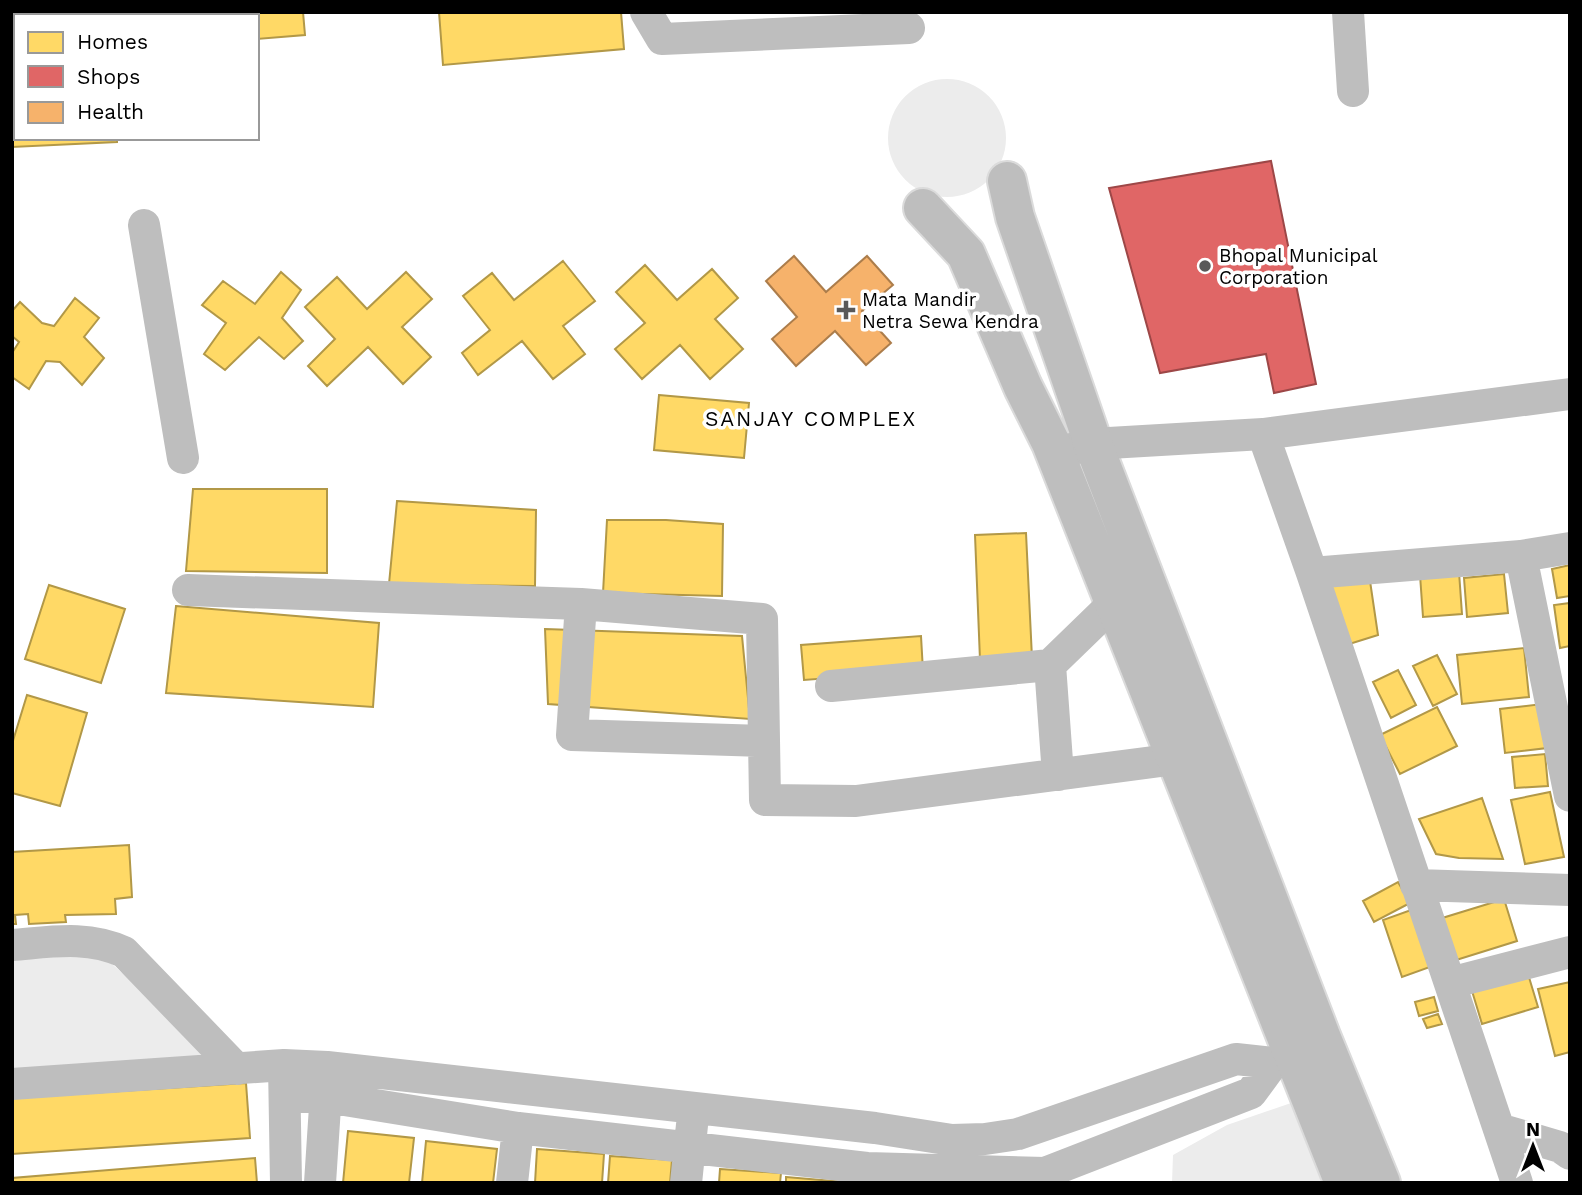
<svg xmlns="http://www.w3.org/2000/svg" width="1582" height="1195" viewBox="0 0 1582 1195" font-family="'Work Sans',sans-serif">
  <rect width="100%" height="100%" fill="#fff"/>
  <path fill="#ececec" d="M888 138a59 59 0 1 1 118 0a59 59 0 1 1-118 0Z
    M 98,952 L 219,1057 L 12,1071 L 12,959 Z
    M 1294,1102 L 1331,1183 L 1172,1183 L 1173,1155 L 1227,1125 Z"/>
  <path fill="#ffd966" stroke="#b29847" stroke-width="2" d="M 235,12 L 303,12 L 305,35 L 257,39 L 257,16 L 235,16 Z
    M 439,12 L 621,12 L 624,49 L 443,65 Z
    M 12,89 L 16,89 L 16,138 L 117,138 L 117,142 L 12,147 Z
    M 563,261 L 595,301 L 563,326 L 585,354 L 553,379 L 522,341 L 478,375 L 462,353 L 490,330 L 463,296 L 492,273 L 514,300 Z
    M 645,265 L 677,300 L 712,269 L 738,298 L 715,319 L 743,349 L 710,379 L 680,345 L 642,379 L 615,349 L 645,323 L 616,292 Z
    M 281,272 L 301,290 L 282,318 L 303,341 L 284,359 L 259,337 L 225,370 L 204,354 L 226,323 L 202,305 L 223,281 L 255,304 Z
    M 406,272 L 432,299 L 402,327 L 431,357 L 403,384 L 368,347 L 327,386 L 308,366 L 335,339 L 305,307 L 337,277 L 367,309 Z
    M 75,298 L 99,318 L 84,337 L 104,358 L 82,385 L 60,362 L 46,361 L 29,389 L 12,377 L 12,353 L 19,342 L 12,336 L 12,311 L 20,302 L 42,323 L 54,326 Z
    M 659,395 L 749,403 L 744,458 L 654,450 Z
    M 193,489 L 327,489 L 327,573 L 186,571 Z
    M 397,501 L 536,510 L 535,586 L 389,584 Z
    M 607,520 L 666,520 L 723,524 L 722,596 L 603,593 Z
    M 1026,533 L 1032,658 L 980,660 L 975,535 Z
    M 1570,565 L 1570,596 L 1557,598 L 1552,569 Z
    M 1459,572 L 1462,614 L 1423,617 L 1420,575 Z
    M 1504,574 L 1508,613 L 1467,617 L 1464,578 Z
    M 1370,581 L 1378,635 L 1343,646 L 1328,586 Z
    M 49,585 L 125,609 L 101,683 L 25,659 Z
    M 1570,603 L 1570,646 L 1560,648 L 1554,605 Z
    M 176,606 L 379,623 L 373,707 L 166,693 Z
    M 545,629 L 742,636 L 750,719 L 548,704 Z
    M 921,636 L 923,671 L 804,680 L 801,645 Z
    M 1524,648 L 1529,697 L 1462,704 L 1457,655 Z
    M 1437,655 L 1457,694 L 1433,706 L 1413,666 Z
    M 1398,670 L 1416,705 L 1391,718 L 1373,682 Z
    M 27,695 L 87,713 L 60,806 L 12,793 L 12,744 Z
    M 1542,704 L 1547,748 L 1505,753 L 1500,709 Z
    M 1437,707 L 1457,746 L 1400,774 L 1380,735 Z
    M 1545,754 L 1548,786 L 1515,788 L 1512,757 Z
    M 1550,792 L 1564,857 L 1525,864 L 1511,800 Z
    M 1482,798 L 1503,859 L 1459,858 L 1436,854 L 1419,819 Z
    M 129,845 L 132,897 L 115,899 L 116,914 L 65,915 L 66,922 L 29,924 L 28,914 L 15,915 L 16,924 L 12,924 L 12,852 Z
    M 1398,882 L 1410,903 L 1374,922 L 1363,901 Z
    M 1504,899 L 1517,941 L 1453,961 L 1439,919 Z
    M 1411,910 L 1430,967 L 1402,977 L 1383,920 Z
    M 1528,974 L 1538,1007 L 1482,1024 L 1472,991 Z
    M 1570,982 L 1570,1052 L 1555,1056 L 1538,989 Z
    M 1434,997 L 1438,1011 L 1419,1016 L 1415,1002 Z
    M 1438,1014 L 1442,1024 L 1427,1028 L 1423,1019 Z
    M 246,1083 L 250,1138 L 12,1154 L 12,1098 Z
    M 348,1131 L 414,1138 L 409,1183 L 343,1183 Z
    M 426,1141 L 497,1149 L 493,1183 L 422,1183 Z
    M 537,1149 L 604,1154 L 602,1183 L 535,1183 Z
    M 610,1156 L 672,1160 L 670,1183 L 608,1183 Z
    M 255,1158 L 257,1183 L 12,1183 L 12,1178 Z
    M 720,1169 L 781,1173 L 780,1183 L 719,1183 Z
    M 786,1177 L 844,1182 L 844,1183 L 786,1183 Z"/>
  <path fill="#e06666" stroke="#9d4747" stroke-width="2" d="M 1271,161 L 1316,384 L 1274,393 L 1266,354 L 1160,373 L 1109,188 Z"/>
  <path fill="#f6b26b" stroke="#ac7d4b" stroke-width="2" d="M 794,256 L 826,292 L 867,256 L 893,285 L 862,311 L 891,343 L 866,365 L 835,331 L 796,366 L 772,339 L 797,317 L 766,281 Z"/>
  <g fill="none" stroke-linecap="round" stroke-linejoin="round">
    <g stroke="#dbdbdb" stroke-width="42">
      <path id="major" d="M 1007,181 L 1015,217 L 1094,446 L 1321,1036 L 1381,1183
        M 923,208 L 966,254 L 1023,387 L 1051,443 L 1344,1183"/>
    </g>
    <path stroke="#bebebe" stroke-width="32" d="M 181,12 L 181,16
      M 646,12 L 662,39 L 909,28
      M 1348,12 L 1353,91
      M 12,69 L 16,69
      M 144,225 L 183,458
      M 1263,434 L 1312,573 L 1517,1183
      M 1071,449 L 1109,443 L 1263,434 L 1570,394
      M 1521,556 L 1570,796
      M 1312,573 L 1521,556 L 1570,548
      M 188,590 L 581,604 L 762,619 L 765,800 L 856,801 L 1176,759
      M 581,604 L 572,735 L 764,741
      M 831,686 L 1050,665
      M 1058,775 L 1050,665 L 1115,602
      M 1416,885 L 1570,890
      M 12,945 C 51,942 87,935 124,952 L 237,1069
      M 1450,983 L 1570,952
      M 12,1084 L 284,1065
      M 285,1097 L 326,1097 L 518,1128 L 867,1168 L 1045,1173 L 1251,1093 L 1273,1063
      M 1499,1129 L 1560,1147 L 1570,1154
      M 286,1183 L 284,1065 L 327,1067 L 875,1128 L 952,1140 L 985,1139 L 1018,1134 L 1236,1059 L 1273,1063 L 1314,1047
      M 320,1183 L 327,1076
      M 512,1183 L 518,1128
      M 686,1183 L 692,1125"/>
    <use href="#major" stroke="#bebebe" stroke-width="38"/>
  </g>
  <g fill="#595959" stroke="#fff" stroke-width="2.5">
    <circle cx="1205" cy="266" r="7"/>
    <path d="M842.5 299.5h7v7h7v7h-7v7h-7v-7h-7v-7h7z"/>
  </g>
  <g text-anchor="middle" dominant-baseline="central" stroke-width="7" stroke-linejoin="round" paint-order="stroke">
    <g font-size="19" fill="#000" stroke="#fff" text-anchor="start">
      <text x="1219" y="255">Bhopal Municipal<tspan x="1219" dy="22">Corporation</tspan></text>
      <text x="862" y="299">Mata Mandir<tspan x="862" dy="22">Netra Sewa Kendra</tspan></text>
    </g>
    <g font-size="21" letter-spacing="2" fill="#000" stroke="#fff">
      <text x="811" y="418">SANJAY COMPLEX</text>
    </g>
  </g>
  <rect width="1582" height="1195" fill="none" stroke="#000000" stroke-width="28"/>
  <rect x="14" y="14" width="245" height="126" fill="#ffffff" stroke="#999999" stroke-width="2"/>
  <rect x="28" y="32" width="35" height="21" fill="#ffd966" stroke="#999999" stroke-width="2"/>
  <text x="77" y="49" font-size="21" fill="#000000">Homes</text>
  <rect x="28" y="66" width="35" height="21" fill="#e06666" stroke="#999999" stroke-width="2"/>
  <text x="77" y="84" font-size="21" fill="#000000">Shops</text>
  <rect x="28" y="102" width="35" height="21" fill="#f6b26b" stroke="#999999" stroke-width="2"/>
  <text x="77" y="119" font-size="21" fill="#000000">Health</text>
  <g transform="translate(1533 1146)" stroke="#ffffff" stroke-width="5" paint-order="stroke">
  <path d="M0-5L12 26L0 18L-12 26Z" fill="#000000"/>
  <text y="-10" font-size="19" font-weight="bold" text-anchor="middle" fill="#000000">N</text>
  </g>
</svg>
